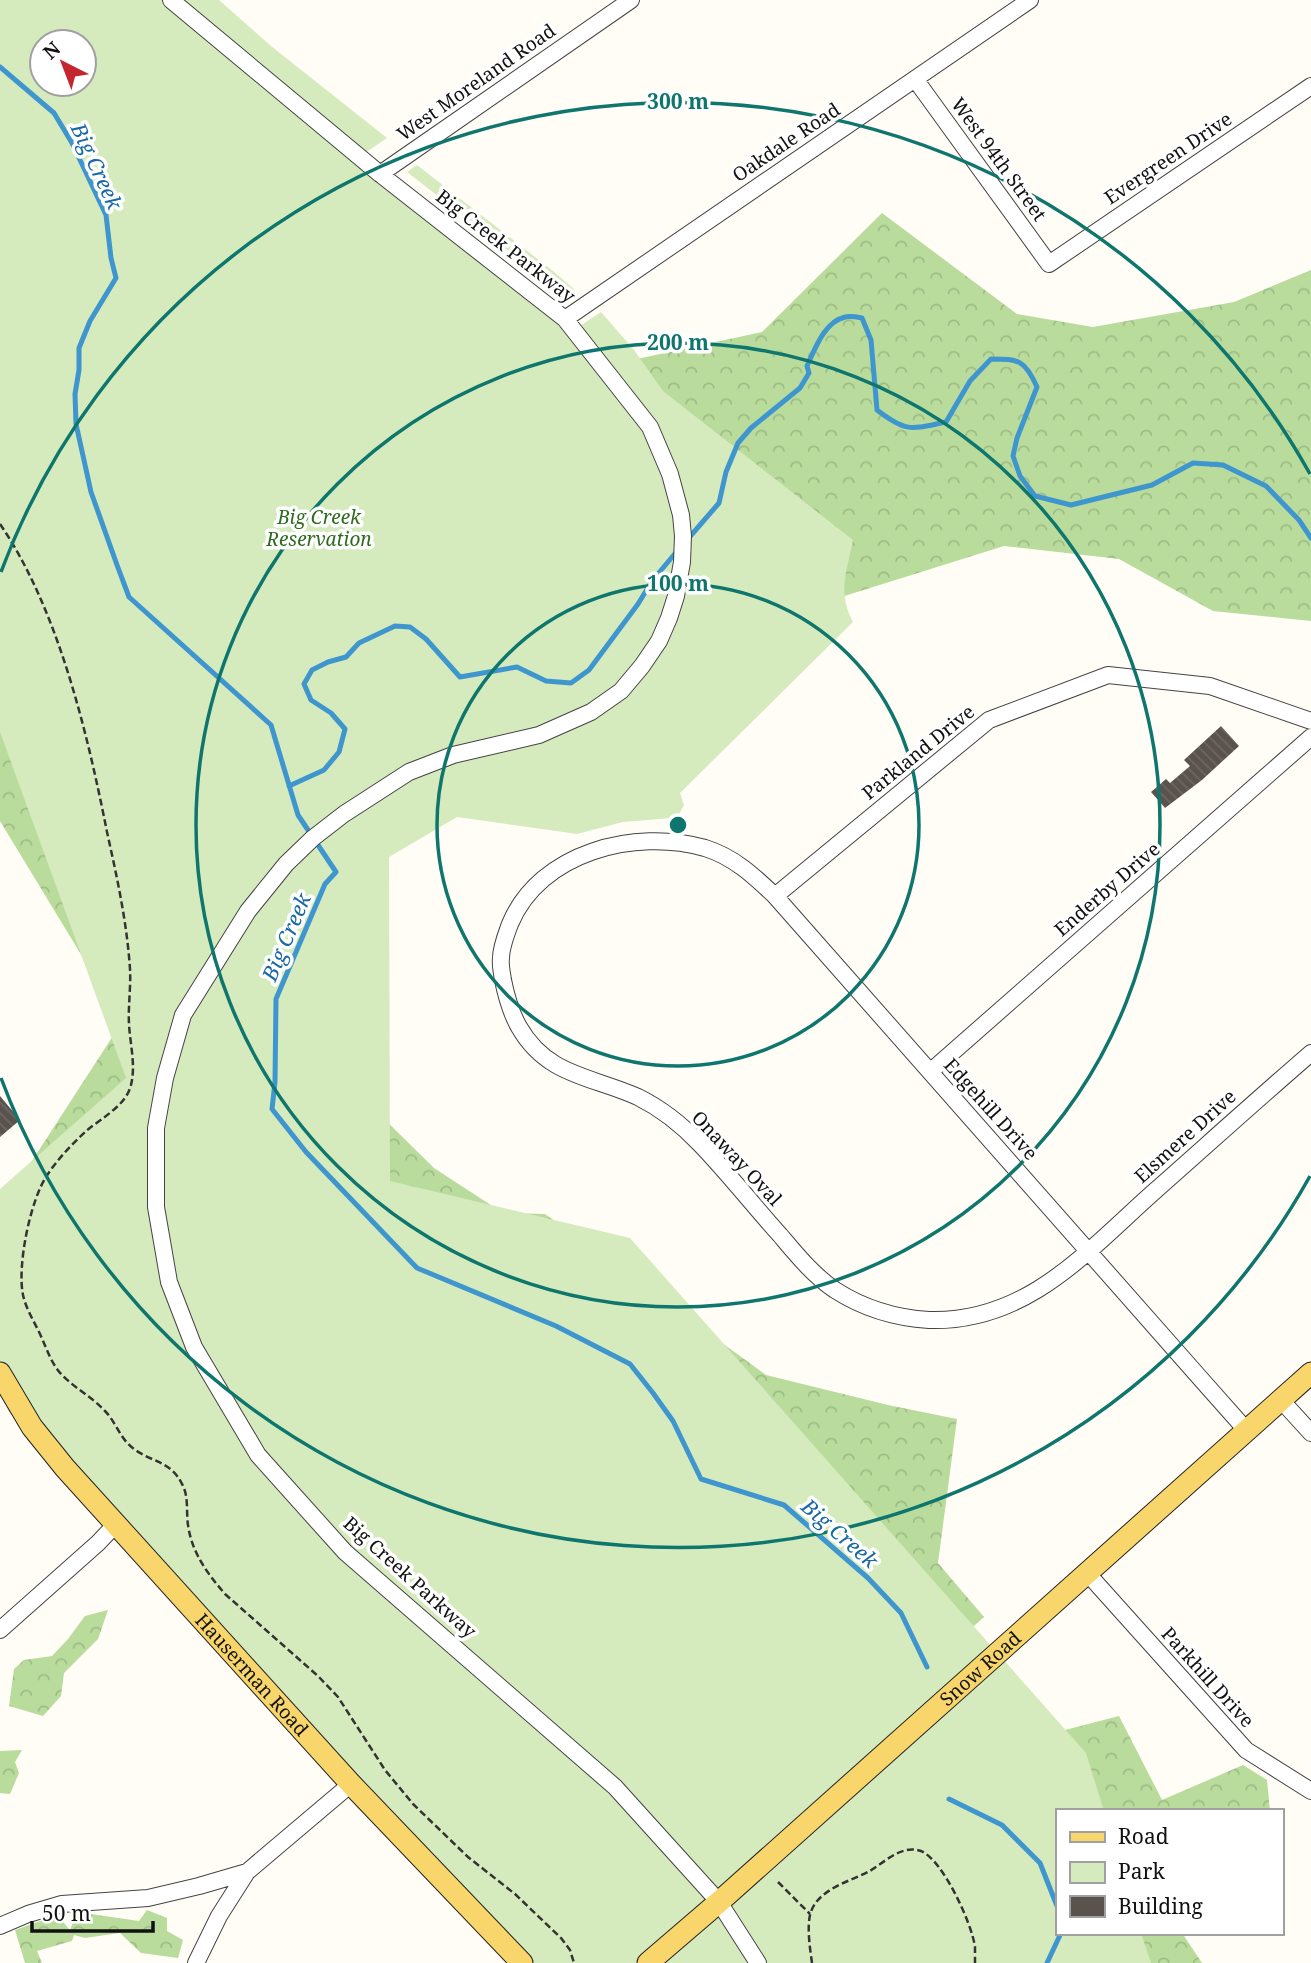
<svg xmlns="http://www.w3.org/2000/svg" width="1311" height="1963" viewBox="0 0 1311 1963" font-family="'Noto Serif',serif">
  <defs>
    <pattern id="forest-crowns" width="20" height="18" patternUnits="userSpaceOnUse" patternTransform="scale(1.75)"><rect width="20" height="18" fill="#b9dc9c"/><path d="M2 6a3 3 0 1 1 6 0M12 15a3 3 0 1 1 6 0" fill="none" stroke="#9ebc85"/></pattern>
    <pattern id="building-back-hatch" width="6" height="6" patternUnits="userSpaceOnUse" patternTransform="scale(1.75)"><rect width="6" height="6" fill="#5a524d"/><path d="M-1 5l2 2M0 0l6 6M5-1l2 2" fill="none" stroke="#6d6662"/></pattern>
  </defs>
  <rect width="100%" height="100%" fill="#fffdf5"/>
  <path fill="url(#forest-crowns)" fill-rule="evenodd" d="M 0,0 L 123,0 L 563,375 L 762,332 L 882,213 L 1017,314 L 1093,327 L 1234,302 L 1311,270 L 1311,621 L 1213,611 L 1119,559 L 1004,546 L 838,598 L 414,803 L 358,857 L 365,1100 L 434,1168 L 503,1213 L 545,1214 L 766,1375 L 888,1405 L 957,1419 L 938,1563 L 984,1617 L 612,1948 L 6,1201 L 122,1022 L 0,821 ZM 42,42 L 84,42 L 84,84 L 42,84 Z
    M 108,1610 L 98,1639 L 64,1673 L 61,1696 L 43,1716 L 9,1706 L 14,1669 L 24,1660 L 52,1656 L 68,1639 L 85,1616 Z
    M 1011,1669 L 1065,1730 L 1119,1716 L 1162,1800 L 1243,1765 L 1267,1780 L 1270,1811 L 1057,1811 L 1057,1933 L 1182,1933 L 1202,1963 L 933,1963 Z
    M 22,1750 L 15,1762 L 19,1773 L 10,1794 L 0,1793 L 0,1751 Z
    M 147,1910 L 167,1918 L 167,1931 L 183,1940 L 178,1958 L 141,1953 L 120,1933 L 85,1938 L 74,1935 L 72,1941 L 37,1951 L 42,1963 L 25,1963 L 15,1930 L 57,1915 L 70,1930 L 77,1912 L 139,1921 Z"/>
  <path fill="#d5ebbd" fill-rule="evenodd" d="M 0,0 L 219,0 L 271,46 L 387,138 L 362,155 L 580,326 L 601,312 L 634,350 L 663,391 L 853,540 C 847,571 837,592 853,622 L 680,793 L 684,805 L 678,816 L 671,818 L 623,822 L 577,834 L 457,817 L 389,857 L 390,1181 L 630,1238 L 1086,1753 L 1104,1811 L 1057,1811 L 1057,1933 L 1141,1933 L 1151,1963 L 524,1963 L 8,1411 L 0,1388 L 0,1189 L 126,1078 L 0,732 ZM 42,42 L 84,42 L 84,84 L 42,84 Z
    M 417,165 L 553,271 L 574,289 L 565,295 L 407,172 Z"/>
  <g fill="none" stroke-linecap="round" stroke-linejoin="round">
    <path stroke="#3f96cf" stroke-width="5" d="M 0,67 L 54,113 L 72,143 L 106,215 L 111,258 L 116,278 L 90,321 L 79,348 L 79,370 L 75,394 L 76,424 L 91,492 L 117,565 L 129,597 L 271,725 L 298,815 L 336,872 L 325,884 L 276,999 L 275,1082 L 272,1109 L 306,1152 L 417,1268 L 556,1326 L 630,1364 L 653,1393 L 673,1421 L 701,1479 L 784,1505 L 868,1578 L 901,1613 L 927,1667
      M 687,540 L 719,503 L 726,472 L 738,443 L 751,428 L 800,388 L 809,373 L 807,366 C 815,349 824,322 845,317 C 850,316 857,317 862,318 L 871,340 L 877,410 C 907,433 911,429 946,422 L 970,381 L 991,359 C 1019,359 1025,360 1037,387 L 1017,438 L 1013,456 L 1020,476 L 1035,496 L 1071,505 L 1152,485 L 1193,463 L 1223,465 L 1266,486 L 1299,520 L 1311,538
      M 289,786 L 324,770 L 339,752 L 345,729 L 331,713 L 311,700 L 304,684 L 312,670 L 328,662 L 346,657 L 359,643 L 395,626 L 410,627 L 426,639 L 460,677 L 517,667 L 546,681 L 571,683 L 589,670 L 638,604 L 652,581 L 678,550
      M 949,1799 L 1002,1825 L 1040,1863 L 1057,1906
      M 1047,1963 L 1061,1933"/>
  </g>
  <path fill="url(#building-back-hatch)" d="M 1221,726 L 1239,746 L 1202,780 L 1165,808 L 1151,792 L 1166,779 L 1170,783 L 1190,766 L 1184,760 Z
    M 0,1096 L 20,1120 L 0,1137 Z"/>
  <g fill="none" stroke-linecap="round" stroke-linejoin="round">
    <g stroke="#444" stroke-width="18">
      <path id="minor" d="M 171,0 L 380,174 L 565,319 L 650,427 L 670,474 L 681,515 L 683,536 L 682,562 L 676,596 L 669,618 L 659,641 L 642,666 L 621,691 L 591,712 L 539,735 L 453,755 L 409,772 L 344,814 L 313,838 L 286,864 L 248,911 L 183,1015 L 165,1078 L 156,1128 L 156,1207 L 169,1282 L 194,1347 L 258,1455 L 345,1552 L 615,1787 L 719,1902 L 758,1963
        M 915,79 L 1049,264 L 1311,86
        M 380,174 L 631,0
        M 565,319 L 1030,0
        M 775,896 L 989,720 L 1108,675 L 1210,686 L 1311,721
        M 930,1072 L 1311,737
        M 1281,1400 L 1311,1433
        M 1247,1431 C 1089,1253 932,1074 775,896 C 754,876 734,857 705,848 C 635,828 540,852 510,924 C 506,935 501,947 501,958 C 500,965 502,973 503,980 C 506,995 511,1013 519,1027 C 547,1076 591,1076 638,1097 C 660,1108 683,1126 700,1144 C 728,1173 753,1205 780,1235 C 797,1255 813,1275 835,1290 C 863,1308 896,1318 929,1320 C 1028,1323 1088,1250 1156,1190 C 1208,1144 1259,1098 1311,1053
        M 1088,1574 L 1246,1750 L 1311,1791
        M 0,1630 L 98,1543 L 116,1524
        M 0,1926 L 28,1914 L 62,1904 L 148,1898 L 199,1886 L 247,1872 L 351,1784
        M 196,1963 L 219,1916 L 247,1872"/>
    </g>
    <g stroke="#222" stroke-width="23">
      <g id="major">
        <path id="s1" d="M 0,1373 L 32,1427 L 65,1468 L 351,1784 L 522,1963"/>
        <path id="s2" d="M 648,1963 L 719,1902 L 1311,1373"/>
      </g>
    </g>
    <path stroke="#333" stroke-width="2.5" stroke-dasharray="7 3.5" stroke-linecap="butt" d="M 0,524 C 58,609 87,731 107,832 C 117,877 127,923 130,969 C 131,988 128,1006 129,1024 C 130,1044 136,1065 131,1085 C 126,1106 101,1118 85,1132 C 71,1145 56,1161 46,1177 C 30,1202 17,1266 23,1295 C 26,1309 34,1321 40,1334 C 47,1349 51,1364 63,1376 C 76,1389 92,1397 105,1411 C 116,1422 120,1439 134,1449 C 151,1462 171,1461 182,1484 C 189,1496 186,1512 188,1525 C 192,1553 207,1573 225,1594 L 318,1676 L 338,1697 L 385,1770 L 413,1804 L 468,1857 L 515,1894 L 561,1938 L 570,1950 L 574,1963
      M 778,1882 L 810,1914
      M 812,1963 C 810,1949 807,1929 810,1915 C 816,1890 848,1882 868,1872 C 884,1863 901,1844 921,1851 C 943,1860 972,1924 975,1947 C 975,1952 975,1958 975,1963"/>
    <use href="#minor" stroke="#fff" stroke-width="16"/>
    <use href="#major" stroke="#f9d66b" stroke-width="21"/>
  </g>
  <g fill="none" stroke="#0f766e" stroke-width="3.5">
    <circle cx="678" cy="825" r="241"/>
    <circle cx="678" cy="825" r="482"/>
    <path d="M1310 1176A723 723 0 0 1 1 1078M1 572A723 723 0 0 1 1310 474"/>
  </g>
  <g text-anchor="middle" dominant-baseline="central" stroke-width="7" stroke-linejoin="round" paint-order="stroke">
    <g font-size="19" fill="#111" stroke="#fff">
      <text transform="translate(476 82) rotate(-35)">West Moreland Road</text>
      <text transform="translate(786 142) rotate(-34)">Oakdale Road</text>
      <text transform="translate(1168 158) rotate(-34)">Evergreen Drive</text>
      <text transform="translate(999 159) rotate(54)">West 94th Street</text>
      <text transform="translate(506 246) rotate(38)">Big Creek Parkway</text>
      <text transform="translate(918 752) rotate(-39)">Parkland Drive</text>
      <text transform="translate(1107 889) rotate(-41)">Enderby Drive</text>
      <text transform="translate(991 1109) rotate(48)">Edgehill Drive</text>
      <text transform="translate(1185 1136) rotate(-42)">Elsmere Drive</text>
      <text transform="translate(737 1158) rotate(47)">Onaway Oval</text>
      <text transform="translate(410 1577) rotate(42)">Big Creek Parkway</text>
      <text stroke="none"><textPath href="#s2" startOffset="444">Snow Road</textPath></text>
      <text stroke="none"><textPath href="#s1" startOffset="394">Hauserman Road</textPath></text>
      <text transform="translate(1208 1677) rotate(48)">Parkhill Drive</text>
    </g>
    <g font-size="19" font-style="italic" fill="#2f6b1f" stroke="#fff">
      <text x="319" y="517">Big Creek<tspan x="319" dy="22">Reservation</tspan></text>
    </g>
    <g font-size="21" font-style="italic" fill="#1768a6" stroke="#fff">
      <text transform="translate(97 166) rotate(65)">Big Creek</text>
      <text transform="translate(286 937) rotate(-67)">Big Creek</text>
      <text transform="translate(840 1533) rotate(41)">Big Creek</text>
    </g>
  </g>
  <circle cx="678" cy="825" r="10" fill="#0f766e" stroke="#fff" stroke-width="3.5"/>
  <g font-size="21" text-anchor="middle" font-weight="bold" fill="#0f766e" stroke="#fff" stroke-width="7" stroke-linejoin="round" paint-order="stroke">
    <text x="678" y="109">300 m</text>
    <text x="678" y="350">200 m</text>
    <text x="678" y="591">100 m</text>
  </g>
  <rect x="1056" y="1809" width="228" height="126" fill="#ffffff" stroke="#a0a0a0" stroke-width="2"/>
  <rect x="1070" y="1832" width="35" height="10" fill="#f9d66b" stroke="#a0a0a0" stroke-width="2"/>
  <text x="1118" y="1844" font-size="21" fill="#111111">Road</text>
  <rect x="1070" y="1862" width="35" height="21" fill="#d5ebbd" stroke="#a0a0a0" stroke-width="2"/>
  <text x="1118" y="1879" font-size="21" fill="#111111">Park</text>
  <rect x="1070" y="1896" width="35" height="21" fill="#5a524d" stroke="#a0a0a0" stroke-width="2"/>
  <text x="1118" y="1914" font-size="21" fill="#111111">Building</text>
  <g transform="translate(63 63) rotate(318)"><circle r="33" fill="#ffffff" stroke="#a0a0a0" stroke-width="2"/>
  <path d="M0-5L12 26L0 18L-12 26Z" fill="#c4262e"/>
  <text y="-10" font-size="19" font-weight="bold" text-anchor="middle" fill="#111111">N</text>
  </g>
  <path d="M32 1921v10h121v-10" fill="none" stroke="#111111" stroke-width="3.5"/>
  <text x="42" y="1921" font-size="21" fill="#111111" stroke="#ffffff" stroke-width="5" paint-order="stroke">50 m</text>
</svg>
